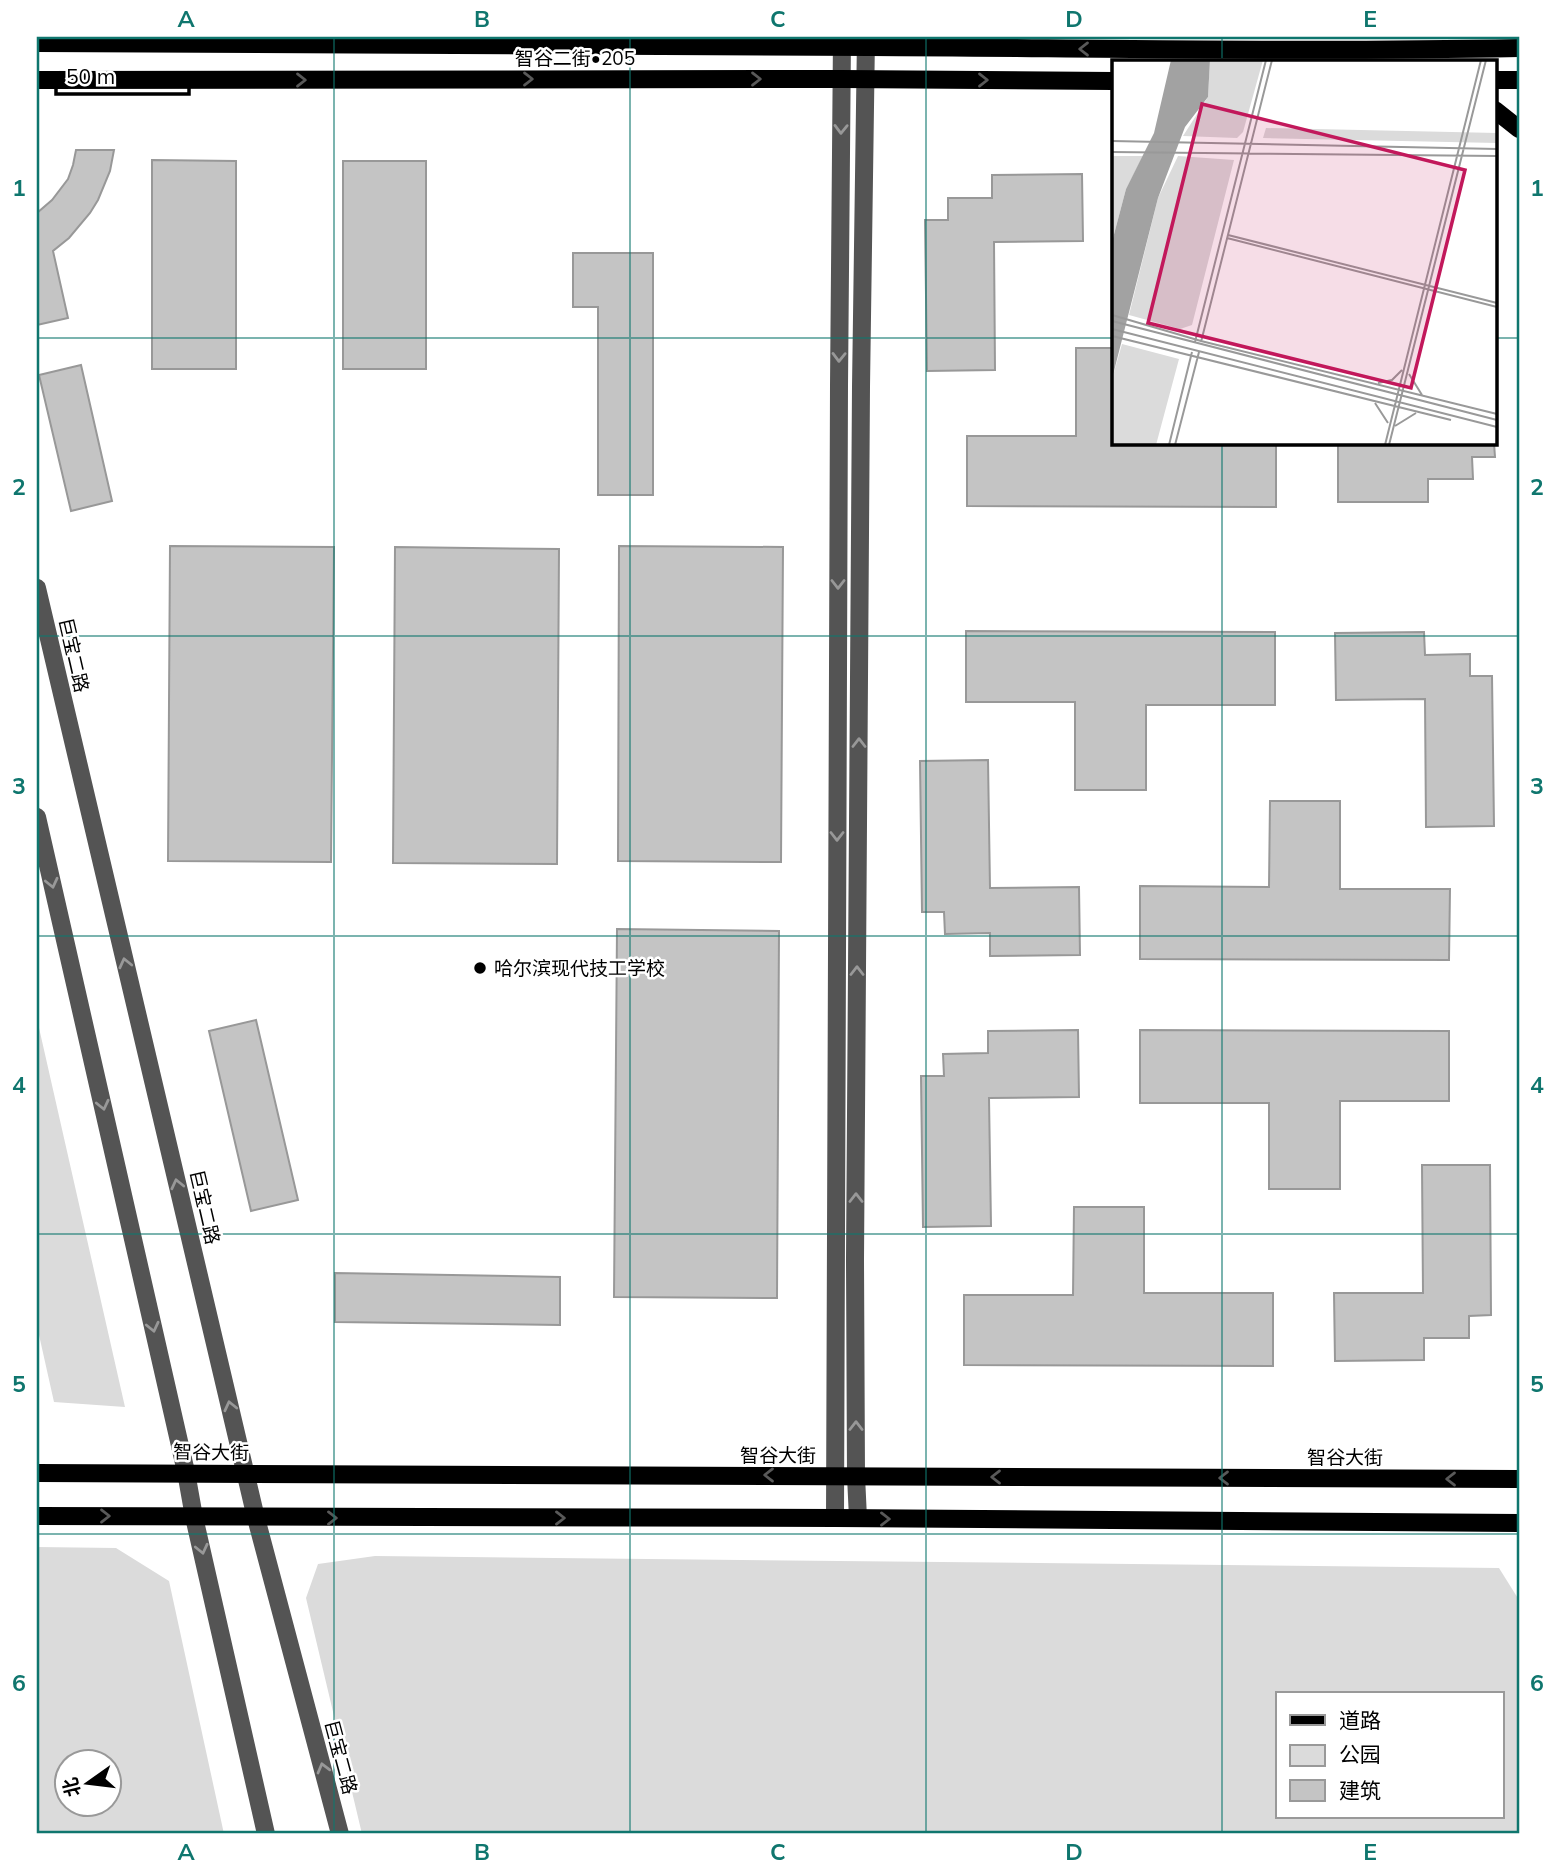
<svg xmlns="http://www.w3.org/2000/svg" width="1556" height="1871" viewBox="0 0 1556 1871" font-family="Mulish,'Noto Sans SC',sans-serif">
  <rect width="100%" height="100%" fill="#fff"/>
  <path fill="#dbdbdb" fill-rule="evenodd" d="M 37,1019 L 125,1407 L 54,1402 L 37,1326 Z
    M 37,1547 L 116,1548 L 169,1581 L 224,1834 L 37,1834 ZM 66,1762 L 108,1762 L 108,1804 L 66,1804 Z
    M 375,1556 L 1499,1568 L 1519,1600 L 1519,1834 L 362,1834 L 306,1598 L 318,1564 ZM 1278,1694 L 1502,1694 L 1502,1817 L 1278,1817 Z"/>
  <path fill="#c4c4c4" stroke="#989898" stroke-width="2" d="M 76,150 L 114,150 L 110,171 L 98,200 L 90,213 L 69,238 L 53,251 L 68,318 L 37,325 L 37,213 L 52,200 L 68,179 L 73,165 Z
    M 152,160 L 236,161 L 236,369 L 152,369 Z
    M 343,161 L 426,161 L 426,369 L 343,369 Z
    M 1082,174 L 1083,241 L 994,242 L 995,370 L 927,371 L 925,220 L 948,220 L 948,198 L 992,198 L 992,175 Z
    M 573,253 L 653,253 L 653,495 L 598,495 L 598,307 L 573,307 Z
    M 1076,348 L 1113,348 L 1113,443 L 1276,443 L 1276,507 L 967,506 L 967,436 L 1076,436 Z
    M 81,365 L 112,501 L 71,511 L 39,375 Z
    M 1338,443 L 1494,443 L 1495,457 L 1472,457 L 1473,479 L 1428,479 L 1428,502 L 1338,502 Z
    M 170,546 L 334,547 L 331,862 L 168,861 Z
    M 619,546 L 783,547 L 781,862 L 618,861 Z
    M 395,547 L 559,549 L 557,864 L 393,863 Z
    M 966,631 L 1275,632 L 1275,705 L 1146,705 L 1146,790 L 1075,790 L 1075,702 L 966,702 Z
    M 1424,632 L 1425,655 L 1470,654 L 1470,676 L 1492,676 L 1494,826 L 1426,827 L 1425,699 L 1336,700 L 1335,633 Z
    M 988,760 L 990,888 L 1079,887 L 1080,955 L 990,956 L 990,933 L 945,934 L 944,912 L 922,912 L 920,761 Z
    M 1270,801 L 1340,801 L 1340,889 L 1450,889 L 1449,960 L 1140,959 L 1140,886 L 1269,887 Z
    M 617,929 L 779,931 L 777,1298 L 614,1297 Z
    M 256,1020 L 298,1200 L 251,1211 L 209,1031 Z
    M 1078,1030 L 1079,1097 L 989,1098 L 991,1226 L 923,1227 L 921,1076 L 944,1076 L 943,1054 L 988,1053 L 988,1031 Z
    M 1140,1030 L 1449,1031 L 1449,1101 L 1340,1101 L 1340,1189 L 1269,1189 L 1269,1103 L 1140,1103 Z
    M 1422,1165 L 1490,1165 L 1491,1315 L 1469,1316 L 1469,1338 L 1424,1338 L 1424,1360 L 1335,1361 L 1334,1293 L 1423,1293 Z
    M 1074,1207 L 1144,1207 L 1144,1293 L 1273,1293 L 1273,1366 L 964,1365 L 964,1295 L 1073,1295 Z
    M 335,1273 L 560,1277 L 560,1325 L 335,1322 Z"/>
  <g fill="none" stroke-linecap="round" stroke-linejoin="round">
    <path stroke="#545454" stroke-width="18" d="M 37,588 L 256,1518 L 340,1834
      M 37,817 L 186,1472 L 194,1517 L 266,1834
      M 835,1518 L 839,386 L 842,37
      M 858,1518 L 856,1476 L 855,1260 L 861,387 L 866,37"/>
    <path stroke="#000" stroke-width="18" d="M 37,43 C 315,45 593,45 871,47 C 1087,48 1303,52 1519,48
      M 37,80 L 842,79 L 1113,81
      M 1495,80 L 1519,80
      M 1495,110 L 1519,129
      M 37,1473 L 1519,1479
      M 37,1516 L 835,1518 L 1519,1523"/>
  </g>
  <defs><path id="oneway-chevron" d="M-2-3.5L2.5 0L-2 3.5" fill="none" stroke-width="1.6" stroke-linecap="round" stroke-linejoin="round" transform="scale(1.75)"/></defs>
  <g stroke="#595959">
    <use href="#oneway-chevron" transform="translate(1084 49) rotate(-180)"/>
    <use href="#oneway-chevron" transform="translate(528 79)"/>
    <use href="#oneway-chevron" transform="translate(756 79)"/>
    <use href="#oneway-chevron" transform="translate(301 80)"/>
    <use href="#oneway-chevron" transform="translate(983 80)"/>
    <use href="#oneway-chevron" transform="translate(769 1475) rotate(-180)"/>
    <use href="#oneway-chevron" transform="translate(996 1477) rotate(-180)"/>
    <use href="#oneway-chevron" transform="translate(1224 1478) rotate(-180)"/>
    <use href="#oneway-chevron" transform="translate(1451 1479) rotate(-180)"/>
    <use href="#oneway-chevron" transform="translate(105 1516)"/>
    <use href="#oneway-chevron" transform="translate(332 1518)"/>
    <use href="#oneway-chevron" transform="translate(560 1518)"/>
    <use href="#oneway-chevron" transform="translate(885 1519)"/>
  </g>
  <g stroke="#989898">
    <use href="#oneway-chevron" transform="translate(841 129) rotate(91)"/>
    <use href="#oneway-chevron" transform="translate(839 357) rotate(91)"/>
    <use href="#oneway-chevron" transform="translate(838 584) rotate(90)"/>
    <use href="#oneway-chevron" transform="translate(859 743) rotate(-90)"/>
    <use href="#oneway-chevron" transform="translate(837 836) rotate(90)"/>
    <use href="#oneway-chevron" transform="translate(52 883) rotate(77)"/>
    <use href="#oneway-chevron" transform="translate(125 963) rotate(-103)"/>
    <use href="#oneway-chevron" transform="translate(857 971) rotate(-90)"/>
    <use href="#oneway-chevron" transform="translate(103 1105) rotate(77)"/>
    <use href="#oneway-chevron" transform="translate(177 1184) rotate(-103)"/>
    <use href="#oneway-chevron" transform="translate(856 1198) rotate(-90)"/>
    <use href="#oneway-chevron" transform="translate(153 1327) rotate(77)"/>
    <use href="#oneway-chevron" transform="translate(230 1406) rotate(-103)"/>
    <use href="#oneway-chevron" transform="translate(856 1426) rotate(-90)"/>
    <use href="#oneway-chevron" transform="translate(202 1549) rotate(77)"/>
    <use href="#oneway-chevron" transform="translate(323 1768) rotate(-105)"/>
  </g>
  <path fill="none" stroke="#0f766e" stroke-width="2" stroke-opacity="0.55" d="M 334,37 L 334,1834M 630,37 L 630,1834M 926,37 L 926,1834M 1222,37 L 1222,61M 37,338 L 1113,338M 1495,338 L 1519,338M 1222,443 L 1222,1834M 37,636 L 1519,636M 37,936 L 1519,936M 37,1234 L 1519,1234M 37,1534 L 1519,1534"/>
  <circle fill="#000" stroke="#fff" stroke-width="2.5" cx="480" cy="968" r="7"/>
  <g text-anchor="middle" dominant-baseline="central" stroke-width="5" stroke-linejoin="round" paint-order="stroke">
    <g font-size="19" fill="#000" stroke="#fff">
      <text x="575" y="58">智谷二街•205</text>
      <text transform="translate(74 655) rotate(77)">巨宝二路</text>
      <text transform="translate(205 1207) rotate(77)">巨宝二路</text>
      <text transform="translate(211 1452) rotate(1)">智谷大街</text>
      <text x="778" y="1455">智谷大街</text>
      <text x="1345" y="1457">智谷大街</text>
      <text transform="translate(341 1757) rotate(75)">巨宝二路</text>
    </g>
    <g font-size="19" fill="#000" stroke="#fff" text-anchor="start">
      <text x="494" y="968">哈尔滨现代技工学校</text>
    </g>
  </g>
  <g transform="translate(1112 60)">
    <rect width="385" height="385" fill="#fff"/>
    <path d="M 98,0 L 151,0 L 131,72 L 125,78 L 71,76 L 96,37 ZM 154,68 L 385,73 L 385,83 L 151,78 ZM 0,96 L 31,96 L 14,129 L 0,182 ZM 66,96 L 122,100 L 80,265 L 68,269 L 17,255 L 46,138 ZM 10,284 L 67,299 L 44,385 L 0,385 L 0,319 Z" fill="#dbdbdb"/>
    <path d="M 59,0 L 98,0 L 96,37 L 73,67 L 46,138 L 0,319 L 0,182 L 14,129 L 42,73 Z" fill="#a2a2a2"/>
    <path fill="none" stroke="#999" stroke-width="2" d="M 0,81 L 385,89M 0,92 L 385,96M 116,175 L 385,243M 115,178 L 385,247M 0,255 L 89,281 L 385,354M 0,261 L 385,360M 0,269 L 385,367M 0,276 L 339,360M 83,282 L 154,0M 89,282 L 160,0M 297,314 L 310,335M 266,323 L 280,320 L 290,310M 263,343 L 276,363M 283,366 L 304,353M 57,385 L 80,292M 63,385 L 87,292M 273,385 L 369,0M 277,385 L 374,0"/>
    <path fill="#c2185b" fill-opacity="0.15" stroke="#c2185b" stroke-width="3.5" d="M 90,44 L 353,110 L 299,328 L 36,263 Z"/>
    <rect width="385" height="385" fill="none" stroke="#000" stroke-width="3.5"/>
  </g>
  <rect width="1556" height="1871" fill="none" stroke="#ffffff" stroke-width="77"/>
  <rect x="1276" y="1692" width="228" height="126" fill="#ffffff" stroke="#999999" stroke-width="2"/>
  <rect x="1290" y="1715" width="35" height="10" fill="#000000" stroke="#999999" stroke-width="2"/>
  <text x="1339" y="1728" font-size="21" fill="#000000">道路</text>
  <rect x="1290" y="1745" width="35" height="21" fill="#dbdbdb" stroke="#999999" stroke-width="2"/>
  <text x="1339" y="1762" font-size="21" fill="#000000">公园</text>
  <rect x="1290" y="1780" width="35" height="21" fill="#c4c4c4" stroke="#999999" stroke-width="2"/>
  <text x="1339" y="1798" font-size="21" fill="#000000">建筑</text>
  <g transform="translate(88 1783) rotate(256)"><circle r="33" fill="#ffffff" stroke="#999999" stroke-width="2"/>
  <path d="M0-5L12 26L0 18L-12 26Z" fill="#000000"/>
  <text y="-10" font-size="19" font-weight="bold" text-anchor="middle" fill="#000000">北</text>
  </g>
  <path d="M56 84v10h133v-10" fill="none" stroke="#000000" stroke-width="3.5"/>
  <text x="66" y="84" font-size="21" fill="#000000" stroke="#ffffff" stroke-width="5" paint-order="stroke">50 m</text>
  <rect x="38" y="38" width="1480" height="1794" fill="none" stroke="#0f766e" stroke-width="2.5"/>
  <g font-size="23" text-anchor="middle" font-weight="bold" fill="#0f766e">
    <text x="186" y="27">A</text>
    <text x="482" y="27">B</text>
    <text x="778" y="27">C</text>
    <text x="1074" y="27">D</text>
    <text x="1370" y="27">E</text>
    <text x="19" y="196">1</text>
    <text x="1537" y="196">1</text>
    <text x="19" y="495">2</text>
    <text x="1537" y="495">2</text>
    <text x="19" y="794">3</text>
    <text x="1537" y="794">3</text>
    <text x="19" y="1093">4</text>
    <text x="1537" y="1093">4</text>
    <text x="19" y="1392">5</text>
    <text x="1537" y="1392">5</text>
    <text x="19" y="1691">6</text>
    <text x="1537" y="1691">6</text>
    <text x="186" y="1860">A</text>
    <text x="482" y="1860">B</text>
    <text x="778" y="1860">C</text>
    <text x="1074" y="1860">D</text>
    <text x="1370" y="1860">E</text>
  </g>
</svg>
